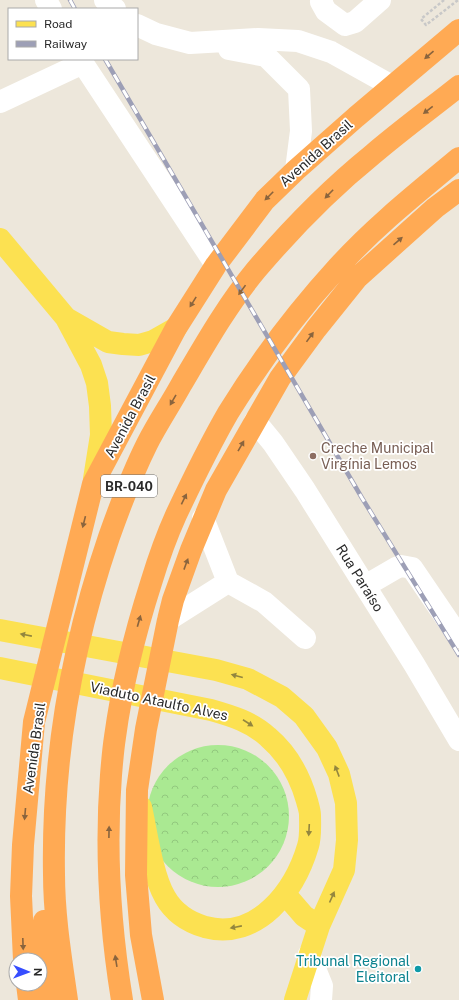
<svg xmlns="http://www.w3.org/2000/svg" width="459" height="1000" viewBox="0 0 459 1000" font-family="'Public Sans',sans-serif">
  <defs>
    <pattern id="forest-crowns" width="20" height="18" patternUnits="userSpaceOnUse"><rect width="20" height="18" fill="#aae992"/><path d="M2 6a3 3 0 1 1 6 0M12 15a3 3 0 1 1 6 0" fill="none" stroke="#92c87e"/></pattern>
  </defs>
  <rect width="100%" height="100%" fill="#ede7db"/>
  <path fill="url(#forest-crowns)" d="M147 816a71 71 0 1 1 142 0a71 71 0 1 1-142 0Z"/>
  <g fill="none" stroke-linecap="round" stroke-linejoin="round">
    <path stroke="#c8c8c8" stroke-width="2.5" stroke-dasharray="3 2" stroke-linecap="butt" d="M 444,0 L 421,19 L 426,25 L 458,0"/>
    <path stroke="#fff" stroke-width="22" d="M 46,0 L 51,9
      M 105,0 L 115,9
      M 322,0 L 321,2 L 326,11 L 345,25 L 355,22 L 380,0
      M 137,25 L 156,34 L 190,43 L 258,39 L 298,41 L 331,52 L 392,86
      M 229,49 L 266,56 L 299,89 L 301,131 L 296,170
      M 80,59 L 216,265
      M 0,102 L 83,63
      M 255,421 L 273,443 L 305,490 L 365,586 L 414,664 L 459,740
      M 228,582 L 264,602 L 305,638
      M 365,586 L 396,568 L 401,566 L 412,568 L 459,637
      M 168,620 L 228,582 L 203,518
      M 309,954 L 322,986 L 321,1000"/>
    <path stroke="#fce151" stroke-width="22" d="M 0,239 L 66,318 L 91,365 L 97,383 L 100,406 L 101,435 L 94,479
      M 66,318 L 108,342 L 123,344 L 139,345 L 153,341 L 176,328
      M 0,630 L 216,670 L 248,679 L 282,697 L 304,716 L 327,748 L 339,774 L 346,803 L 347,840 L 344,870 L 319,926 L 295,1000
      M 0,668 L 211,710 C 232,716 252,722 268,737 C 288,754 300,776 307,801 C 308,805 310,811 310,815 C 310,824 311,837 308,846 C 295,890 258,941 205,927 C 188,922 174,913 165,897 C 152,874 147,834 141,807
      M 285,894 L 304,916 L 319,926"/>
    <path stroke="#ffaa54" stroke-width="22" d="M 44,921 L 47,1000
      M 24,960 L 21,896 L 23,845 L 34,722 L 93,484 L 176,328 L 216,265 L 265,200 L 296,170 L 356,117 L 459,30
      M 27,984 L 29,1000
      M 67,1000 C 61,958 54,916 54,874 C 52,760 72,645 109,537 C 120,506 132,474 147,444 C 157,424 170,405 181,385 C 204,346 227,305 256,270 C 291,229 330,189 372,155 C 400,131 430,109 459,86
      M 122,1000 C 110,926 105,851 111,775 C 112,763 113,750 115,737 C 122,685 135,633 151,583 C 158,560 166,537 176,515 C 192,481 209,446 228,413 C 260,361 297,312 338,267 C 374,227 417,193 459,158
      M 153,1000 L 141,935 L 136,875 L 137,790 L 146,729 L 168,620 L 173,600 L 191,550 L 216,490 L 280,378 L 316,329 L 357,278 L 435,208 L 459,190"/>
    <g stroke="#9d9fb6" stroke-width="4.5">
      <path id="rail" d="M 70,0 L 75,9
        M 105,59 L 362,498 L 459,655"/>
    </g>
    <use href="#rail" stroke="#fff" stroke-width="3" stroke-dasharray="9" stroke-linecap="butt"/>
  </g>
  <defs><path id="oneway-solid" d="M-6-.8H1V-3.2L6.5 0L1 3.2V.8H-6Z"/></defs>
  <g fill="#8a643d">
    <use href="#oneway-solid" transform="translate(429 55) rotate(139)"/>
    <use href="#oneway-solid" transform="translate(428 110) rotate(142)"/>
    <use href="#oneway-solid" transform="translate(329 194) rotate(134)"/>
    <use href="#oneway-solid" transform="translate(269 196) rotate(135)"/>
    <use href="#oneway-solid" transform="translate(398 241) rotate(-41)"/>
    <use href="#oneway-solid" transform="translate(242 290) rotate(126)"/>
    <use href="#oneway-solid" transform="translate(193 302) rotate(122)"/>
    <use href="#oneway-solid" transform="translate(310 337) rotate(-54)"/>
    <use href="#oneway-solid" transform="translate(173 400) rotate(120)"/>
    <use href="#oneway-solid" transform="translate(241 446) rotate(-60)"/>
    <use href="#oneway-solid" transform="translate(184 499) rotate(-64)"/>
    <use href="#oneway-solid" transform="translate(84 522) rotate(104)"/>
    <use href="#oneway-solid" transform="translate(186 564) rotate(-70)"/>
    <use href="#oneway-solid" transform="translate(139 621) rotate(-74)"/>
    <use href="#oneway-solid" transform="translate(25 814) rotate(95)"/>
    <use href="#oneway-solid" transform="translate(109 832) rotate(-89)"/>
    <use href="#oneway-solid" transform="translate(23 944) rotate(88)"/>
    <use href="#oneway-solid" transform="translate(116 961) rotate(-99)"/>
  </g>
  <g fill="#93863e">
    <use href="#oneway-solid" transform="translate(26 635) rotate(-169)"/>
    <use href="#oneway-solid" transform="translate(237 676) rotate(-165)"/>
    <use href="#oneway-solid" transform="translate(248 723) rotate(33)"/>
    <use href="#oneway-solid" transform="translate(337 771) rotate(-111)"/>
    <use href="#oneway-solid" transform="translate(309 830) rotate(93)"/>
    <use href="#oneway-solid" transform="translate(332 897) rotate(-66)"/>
    <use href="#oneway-solid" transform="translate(236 927) rotate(169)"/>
  </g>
  <circle fill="#8d6e63" stroke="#fff" stroke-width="1.5" cx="313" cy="456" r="4"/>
  <circle fill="#0f9aa8" stroke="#fff" stroke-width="1.5" cx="418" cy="969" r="4"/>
  <g text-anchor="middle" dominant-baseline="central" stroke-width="3.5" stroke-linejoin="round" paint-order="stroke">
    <rect fill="#fff" stroke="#6a6a6a" stroke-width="1" x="101" y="475" width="56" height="22" rx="3"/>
    <g font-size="13" font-weight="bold" fill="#2a2a2a">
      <text x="129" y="486">BR-040</text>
    </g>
    <g font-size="14" fill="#2a2a2a" stroke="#fff">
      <text transform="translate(316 153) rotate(-42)">Avenida Brasil</text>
      <text transform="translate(130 416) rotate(-62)">Avenida Brasil</text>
      <text transform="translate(360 578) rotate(58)">Rua Paraíso</text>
      <text transform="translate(159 701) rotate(12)">Viaduto Ataulfo Alves</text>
      <text transform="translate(34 748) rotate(-82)">Avenida Brasil</text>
    </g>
    <g font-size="14" fill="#785e54" stroke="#fff" text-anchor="start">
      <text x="321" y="448">Creche Municipal<tspan x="321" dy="16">Virgínia Lemos</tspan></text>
    </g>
    <g font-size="14" fill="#0d838f" stroke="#fff" text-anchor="end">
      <text x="410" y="961">Tribunal Regional<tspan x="410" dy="16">Eleitoral</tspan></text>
    </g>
  </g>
  <rect x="8" y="8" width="130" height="52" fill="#ffffff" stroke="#aaaaaa"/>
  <rect x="16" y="21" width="20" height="6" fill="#fce151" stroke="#aaaaaa"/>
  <text x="44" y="28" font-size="12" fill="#2a2a2a">Road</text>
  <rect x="16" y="41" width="20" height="6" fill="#9d9fb6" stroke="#aaaaaa"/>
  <text x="44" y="48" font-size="12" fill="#2a2a2a">Railway</text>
  <g transform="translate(28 972) rotate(91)"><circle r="19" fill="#ffffff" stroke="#aaaaaa"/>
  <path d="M0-3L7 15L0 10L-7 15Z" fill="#364dff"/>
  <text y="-6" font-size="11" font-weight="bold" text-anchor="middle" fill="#2a2a2a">N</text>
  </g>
</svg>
